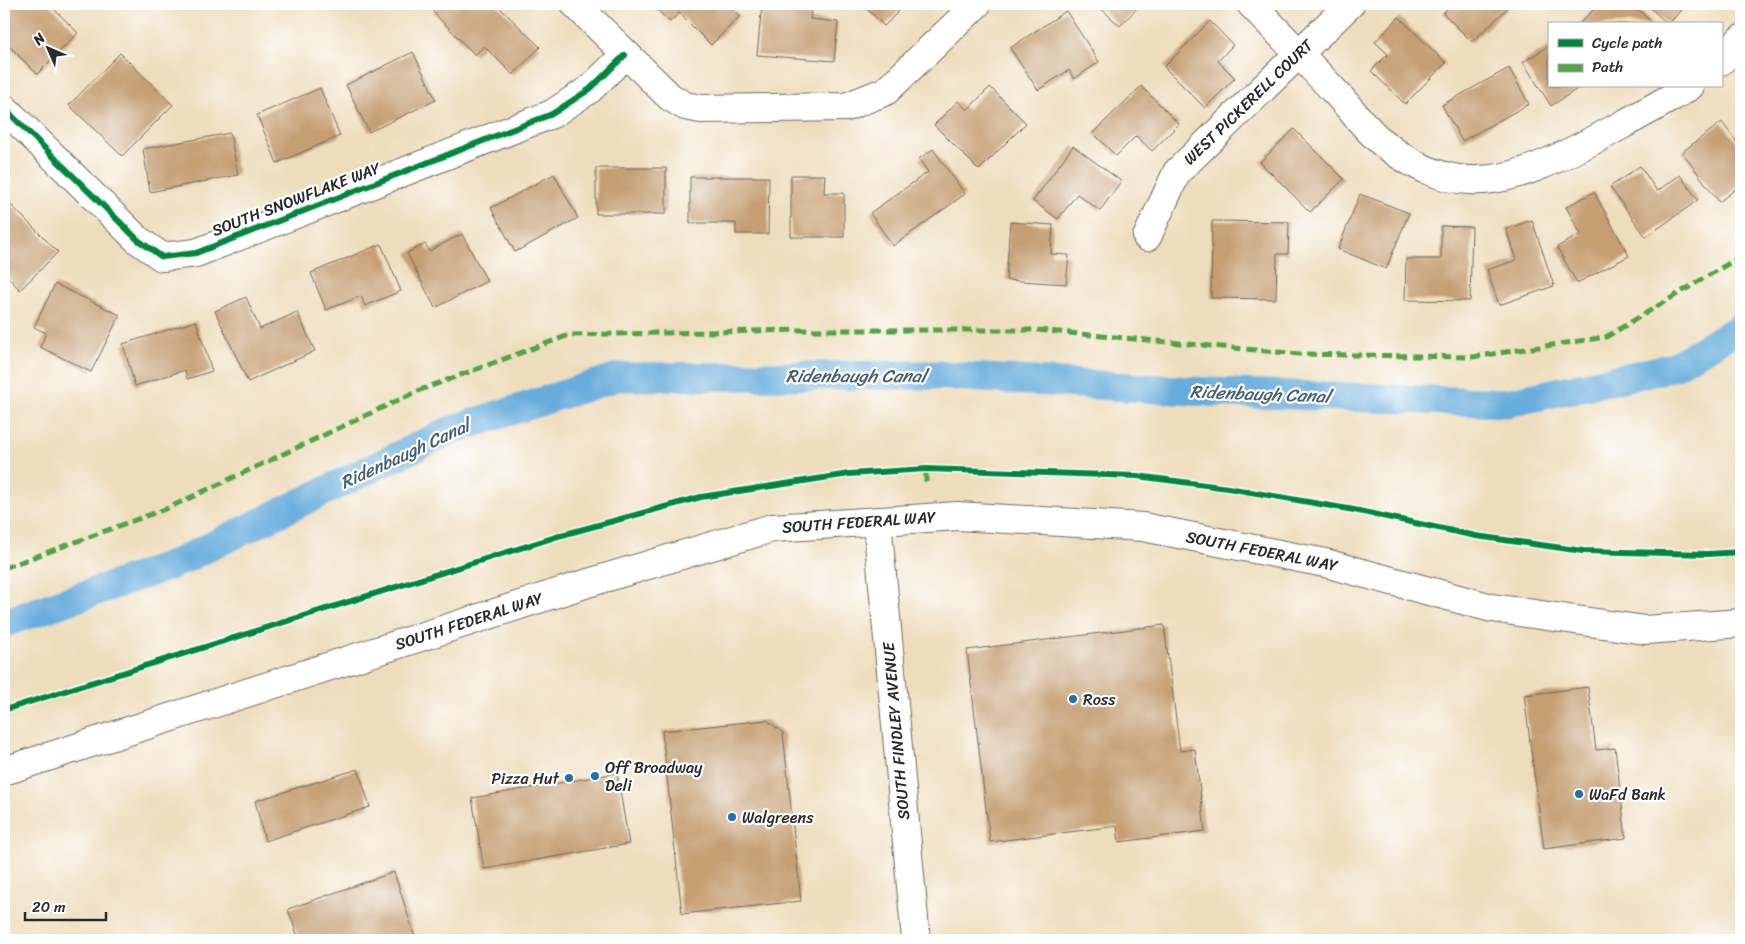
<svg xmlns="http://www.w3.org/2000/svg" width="1745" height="944" viewBox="0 0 1745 944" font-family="Sriracha,sans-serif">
  <rect width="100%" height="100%" fill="#fff"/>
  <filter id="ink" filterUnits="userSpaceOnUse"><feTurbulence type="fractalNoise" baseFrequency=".02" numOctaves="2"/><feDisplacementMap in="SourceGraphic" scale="10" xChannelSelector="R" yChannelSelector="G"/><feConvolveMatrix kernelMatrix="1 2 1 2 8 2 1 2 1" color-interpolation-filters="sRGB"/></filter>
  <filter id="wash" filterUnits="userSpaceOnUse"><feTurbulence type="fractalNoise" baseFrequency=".0096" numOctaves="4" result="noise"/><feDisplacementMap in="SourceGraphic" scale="20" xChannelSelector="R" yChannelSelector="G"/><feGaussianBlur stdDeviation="1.12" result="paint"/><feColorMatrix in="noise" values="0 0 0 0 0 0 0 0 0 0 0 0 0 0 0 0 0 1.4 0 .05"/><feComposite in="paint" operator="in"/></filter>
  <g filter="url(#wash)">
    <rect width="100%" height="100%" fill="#eeddbc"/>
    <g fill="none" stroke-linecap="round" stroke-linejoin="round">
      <path stroke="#66acdc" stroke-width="29" d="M 4,623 L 172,565 L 451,430 L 618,377 L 936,375 L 1208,392 L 1507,403 L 1673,367 L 1741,327"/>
    </g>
    <g id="blocks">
      <path fill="#c59e72" d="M 4,4 L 49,4 L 78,33 L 37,74 L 4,41 Z
        M 441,4 L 496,4 L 540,47 L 513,75 L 484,46 L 475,55 L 433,12 Z
        M 651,4 L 728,4 L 740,16 L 711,45 L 679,13 L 670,22 Z
        M 762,4 L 812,4 L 810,19 L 838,22 L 834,61 L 757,55 Z
        M 862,4 L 906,4 L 884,26 Z
        M 1096,4 L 1141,4 L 1120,26 Z
        M 1452,4 L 1512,4 L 1472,42 L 1443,13 Z
        M 1599,4 L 1633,4 L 1653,24 L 1579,24 Z
        M 1646,4 L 1688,4 L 1668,24 Z
        M 1066,11 L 1099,62 L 1074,79 L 1069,70 L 1038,90 L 1010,48 Z
        M 1399,17 L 1446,63 L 1405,104 L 1371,71 L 1388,54 L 1375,42 Z
        M 1210,21 L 1233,45 L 1218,61 L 1235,78 L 1205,108 L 1164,67 Z
        M 1549,46 L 1549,86 L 1582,86 L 1551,106 L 1523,62 Z
        M 413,52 L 436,100 L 369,132 L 346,85 Z
        M 120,53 L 173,105 L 122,156 L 69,105 Z
        M 1509,68 L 1529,104 L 1462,141 L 1442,105 Z
        M 1141,86 L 1179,124 L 1152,151 L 1136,136 L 1116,156 L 1093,133 Z
        M 990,87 L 1026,123 L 979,170 L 934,125 L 958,101 L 967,110 Z
        M 320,88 L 340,136 L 277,163 L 257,115 Z
        M 1722,122 L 1741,148 L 1741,185 L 1719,202 L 1682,152 Z
        M 1294,129 L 1344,179 L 1310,212 L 1260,162 Z
        M 230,133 L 238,175 L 150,192 L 143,149 Z
        M 1073,146 L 1121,181 L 1100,211 L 1077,194 L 1058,219 L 1033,201 Z
        M 933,149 L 965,194 L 893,246 L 870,213 L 928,172 L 919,159 Z
        M 1640,166 L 1657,191 L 1680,175 L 1698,200 L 1646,237 L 1610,187 Z
        M 596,168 L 666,168 L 666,214 L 596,214 Z
        M 554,174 L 578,218 L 515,252 L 491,208 Z
        M 791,175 L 825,175 L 824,193 L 844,193 L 844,237 L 791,237 Z
        M 690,177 L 769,177 L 768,234 L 736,234 L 736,223 L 690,223 Z
        M 1594,192 L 1629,256 L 1577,283 L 1557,247 L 1581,234 L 1566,207 Z
        M 1360,194 L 1409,213 L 1386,269 L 1338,249 Z
        M 11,205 L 58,252 L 20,290 L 4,273 L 4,212 Z
        M 1532,220 L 1554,286 L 1499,305 L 1487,270 L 1516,260 L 1506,229 Z
        M 1212,221 L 1289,222 L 1288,254 L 1277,254 L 1276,299 L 1211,298 Z
        M 1010,222 L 1053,225 L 1051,254 L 1069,255 L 1066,284 L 1006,280 Z
        M 1441,226 L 1472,227 L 1470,301 L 1405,300 L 1406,259 L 1441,259 Z
        M 462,234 L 487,281 L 435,308 L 407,253 L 425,244 L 429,251 Z
        M 381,244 L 401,291 L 365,306 L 361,296 L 326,310 L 311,273 Z
        M 55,284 L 120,315 L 91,372 L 40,347 L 46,333 L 34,327 Z
        M 246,297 L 260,329 L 297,312 L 315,351 L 248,382 L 215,311 Z
        M 196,321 L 212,371 L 187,379 L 185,370 L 135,386 L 123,344 Z
        M 1164,625 L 1180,751 L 1195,749 L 1205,831 L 1119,842 L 1117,826 L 990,842 L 967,650 Z
        M 1588,687 L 1596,750 L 1615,748 L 1626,838 L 1544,849 L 1524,695 Z
        M 767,720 L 783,733 L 801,901 L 682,914 L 662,731 Z
        M 358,769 L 370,807 L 265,841 L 255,801 Z
        M 617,773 L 629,844 L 484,869 L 472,798 Z
        M 394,872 L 416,940 L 299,940 L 288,909 Z"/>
    </g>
  </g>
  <g filter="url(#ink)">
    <use href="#blocks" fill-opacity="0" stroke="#6f695e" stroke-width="1"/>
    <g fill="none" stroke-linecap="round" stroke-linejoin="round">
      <g stroke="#6f695e" stroke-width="30">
        <path id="minor" d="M 575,4 L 670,97 L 685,106 L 701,109 L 846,107 L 886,91 L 977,4
          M 1251,4 C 1280,34 1309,64 1337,94 C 1352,110 1367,131 1384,144 C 1463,205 1518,179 1598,138 C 1629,121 1660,105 1690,86
          M 1721,61 L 1741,39
          M 4,108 L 138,240 L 162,257 L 196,253 L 552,114 L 590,89 L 625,55
          M 1147,237 L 1177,172 L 1350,4
          M 877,521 L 916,940"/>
      </g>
      <g stroke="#6f695e" stroke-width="30">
        <path id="major" d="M 4,771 L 588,583 L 772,528 L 958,516 L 1143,527 L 1325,563 L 1492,608 L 1645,630 L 1741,623"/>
      </g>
      <use href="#minor" stroke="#fff" stroke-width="28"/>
      <use href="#major" stroke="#fff" stroke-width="28"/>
      <path stroke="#51a443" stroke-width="5" stroke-dasharray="10 5" stroke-linecap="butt" d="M 926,482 L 926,469
        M 4,568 L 168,508 L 420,390 L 569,335 L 803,330 L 1037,330 L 1299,354 L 1472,357 L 1606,337 L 1741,256"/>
      <g stroke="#fff" stroke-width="9">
        <path id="cycleway" d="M 4,108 L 138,240 L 162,257 L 196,253 L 552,114 L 590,89 L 625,55
          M 4,710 L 562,535 L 701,497 L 849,474 L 926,469 L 1137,476 L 1228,488 L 1354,510 L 1476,536 L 1583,551 L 1707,554 L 1741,552"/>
      </g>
      <use href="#cycleway" stroke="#00873e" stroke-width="6"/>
    </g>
  </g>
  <g fill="#1f6fb2" stroke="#fff" stroke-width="2">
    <circle cx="1073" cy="699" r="5"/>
    <circle cx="595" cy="776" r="5"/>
    <circle cx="569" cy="778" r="5"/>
    <circle cx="1579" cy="794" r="5"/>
    <circle cx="732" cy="817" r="5"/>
  </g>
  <g text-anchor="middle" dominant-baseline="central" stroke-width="4.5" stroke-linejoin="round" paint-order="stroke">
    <g font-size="16" fill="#2b2b2b" stroke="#fff">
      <text transform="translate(1248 102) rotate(-44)">WEST PICKERELL COURT</text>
      <text transform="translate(296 199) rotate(-21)">SOUTH SNOWFLAKE WAY</text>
      <text transform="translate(859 522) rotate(-4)">SOUTH FEDERAL WAY</text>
      <text transform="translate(1262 551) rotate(11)">SOUTH FEDERAL WAY</text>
      <text transform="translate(469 621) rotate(-18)">SOUTH FEDERAL WAY</text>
      <text transform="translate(896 731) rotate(-95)">SOUTH FINDLEY AVENUE</text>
    </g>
    <g font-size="16" fill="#2b2b2b" stroke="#fff" text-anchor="start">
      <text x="1083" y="699">Ross</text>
      <text x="605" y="767">Off Broadway<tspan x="605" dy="18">Deli</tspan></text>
      <text x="559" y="778" text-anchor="end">Pizza Hut</text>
      <text x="1589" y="794">WaFd Bank</text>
      <text x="742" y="817">Walgreens</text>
    </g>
    <g font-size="18" font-style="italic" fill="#435f72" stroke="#fff">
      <text x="856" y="376">Ridenbaugh Canal</text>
      <text transform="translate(1260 394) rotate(2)">Ridenbaugh Canal</text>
      <text transform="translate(405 454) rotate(-25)">Ridenbaugh Canal</text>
    </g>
  </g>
  <rect width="1745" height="944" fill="none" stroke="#fff" stroke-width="20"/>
  <rect x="1548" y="22" width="175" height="65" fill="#ffffff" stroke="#aaaaaa"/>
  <rect x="1558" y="39" width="25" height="8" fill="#00873e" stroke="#aaaaaa"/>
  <text x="1592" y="48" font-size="15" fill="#2b2b2b">Cycle path</text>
  <rect x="1558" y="64" width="25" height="8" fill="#51a443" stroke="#aaaaaa"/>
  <text x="1592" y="72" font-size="15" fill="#2b2b2b">Path</text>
  <g transform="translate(48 48) rotate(315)" stroke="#ffffff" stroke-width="4" paint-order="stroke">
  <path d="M0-4L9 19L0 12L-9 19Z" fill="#2b2b2b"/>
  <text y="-8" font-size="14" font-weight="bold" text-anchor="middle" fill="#2b2b2b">N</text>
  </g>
  <path d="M25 912v8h81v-8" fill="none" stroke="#2b2b2b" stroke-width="2.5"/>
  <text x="32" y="912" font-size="15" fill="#2b2b2b" stroke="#ffffff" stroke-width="4" paint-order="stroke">20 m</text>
</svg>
